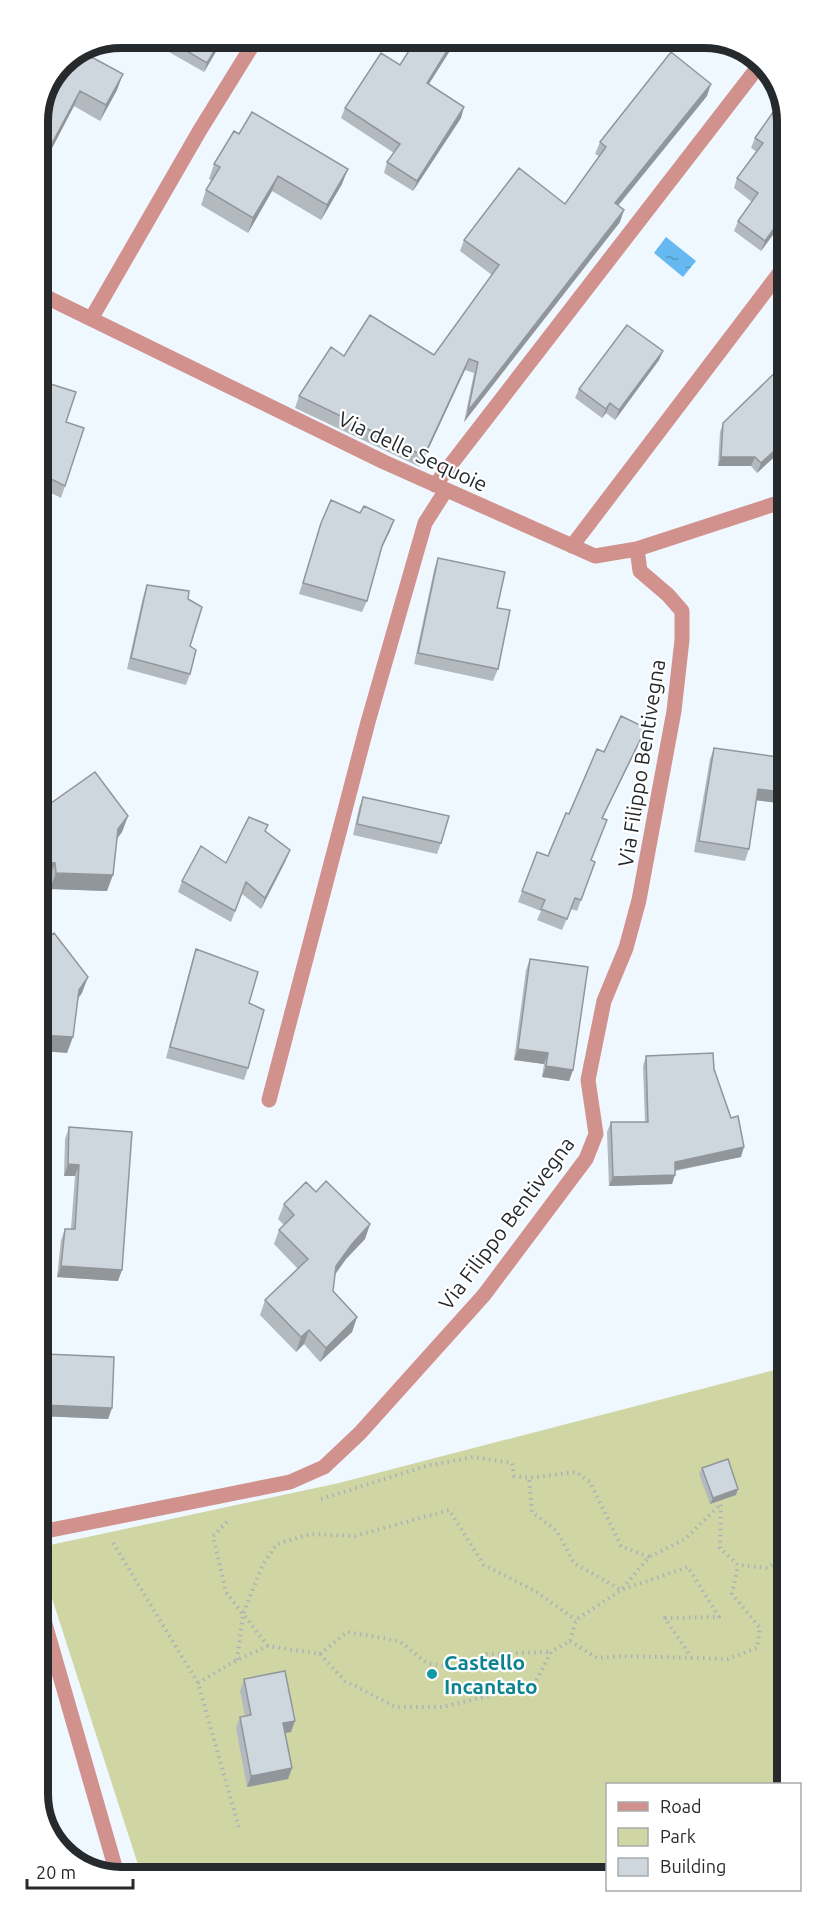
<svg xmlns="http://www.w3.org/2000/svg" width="825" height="1915" viewBox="0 0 825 1915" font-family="Ubuntu,sans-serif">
  <defs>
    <pattern id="water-ripples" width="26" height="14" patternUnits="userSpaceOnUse" patternTransform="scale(1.5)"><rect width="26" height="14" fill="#66b9f0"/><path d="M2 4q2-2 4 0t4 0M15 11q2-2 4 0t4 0" fill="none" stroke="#5497c3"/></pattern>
  </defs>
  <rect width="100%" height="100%" fill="#eff7ff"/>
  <path fill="#cfd6a3" d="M 786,1367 L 787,1784 L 608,1784 L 607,1874 L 142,1877 L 41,1564 L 41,1547 L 339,1483 Z"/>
  <path fill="url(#water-ripples)" d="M 666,237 L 696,261 L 683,277 L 654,253 Z"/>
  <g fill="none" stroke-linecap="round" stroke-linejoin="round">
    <path stroke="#acb2b8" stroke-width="4" stroke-dasharray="1.5 4.5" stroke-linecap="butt" d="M 321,1499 L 426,1466 L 474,1457 L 512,1463 L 514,1476 L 529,1478
      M 227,1522 L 213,1536 L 226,1592 L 243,1614 L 237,1660
      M 113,1543 L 198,1683 L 239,1828
      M 649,1557 L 621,1546 L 590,1482 L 576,1472 L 529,1478 L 532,1512 L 557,1531 L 574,1563 L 621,1590 L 688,1567 L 719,1617 L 665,1618 L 691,1657
      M 570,1641 L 597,1658 L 625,1656 L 728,1659 L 757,1648 L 760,1628 L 732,1594 L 738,1565
      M 268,1646 L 243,1614 L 263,1564 L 277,1544 L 310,1534 L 355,1536 L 449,1510 L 484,1565 L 535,1591 L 576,1620
      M 320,1654 L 347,1632 L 399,1641 L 427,1663 L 458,1668 L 487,1654 L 551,1652
      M 198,1683 L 237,1660 L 268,1646 L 320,1654 L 345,1681 L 396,1707 L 442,1707 L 534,1685 L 551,1652 L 570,1641 L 576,1620 L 621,1590 L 649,1557 L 685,1539 L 721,1504 L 720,1548 L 738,1565 L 768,1568 L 787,1553"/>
    <path stroke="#d1918d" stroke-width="15" d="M 41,1610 L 118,1877"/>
    <path stroke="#d1918d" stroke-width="15" d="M 38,293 L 384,462 L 595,556 L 637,549 L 784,501
      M 91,319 L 200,130 L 257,38
      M 435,485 L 761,63
      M 572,546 L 784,267
      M 269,1100 L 368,722 L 425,523 L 446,490
      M 41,1532 L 290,1482 L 324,1467 L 360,1433 L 484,1295 L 586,1159 L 596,1134 L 588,1080 L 604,1001 L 626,948 L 639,900 L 674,711 L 682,640 L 682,611 L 668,595 L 640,571 L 637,549"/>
  </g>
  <path fill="#b2b9bf" d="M 224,38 L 204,72 L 169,52 L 173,43 Z
    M 417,38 L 458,38 L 429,84 L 461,118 L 413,191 L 384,173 L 387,162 L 394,153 L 341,118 L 345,108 L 400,65 Z
    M 62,62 L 117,90 L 100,121 L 74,106 L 38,175 L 38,116 Z
    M 707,96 L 618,206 L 620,222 L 464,422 L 474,373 L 465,370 L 420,467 L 295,408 L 299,396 L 344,356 L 434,355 L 492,275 L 460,251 L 464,240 L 565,204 L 599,156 L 595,154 L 600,142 Z
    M 783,98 L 783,221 L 761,251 L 734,231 L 738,221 L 752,202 L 734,188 L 737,178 L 757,152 L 751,148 L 755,138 Z
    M 214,164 L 342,184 L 321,220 L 272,191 L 248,233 L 201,205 L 206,190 L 212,181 L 209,179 Z
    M 663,351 L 659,360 L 615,420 L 606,413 L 602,418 L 575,398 L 579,389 Z
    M 38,380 L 66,422 L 65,486 L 61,498 L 39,487 Z
    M 723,423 L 784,448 L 757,473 L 751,466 L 718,466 L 720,432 Z
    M 321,523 L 390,531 L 380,552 L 367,601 L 362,612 L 299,594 Z
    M 438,558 L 498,669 L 493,681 L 414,664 L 434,570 Z
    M 147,585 L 188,599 L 190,646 L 190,674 L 186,685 L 127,669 L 143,597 Z
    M 641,739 L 603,818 L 591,861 L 595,862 L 577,911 L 571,909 L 562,930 L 537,920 L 541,911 L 518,902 L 537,852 L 548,856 L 569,814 L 604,752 Z
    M 714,748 L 782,792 L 778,803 L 756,800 L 749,849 L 745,861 L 694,852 L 710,759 Z
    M 363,797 L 441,843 L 437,854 L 353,835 L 359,808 Z
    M 47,806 L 128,816 L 122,832 L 117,839 L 107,891 L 50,889 L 49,879 L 40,879 L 39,841 L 42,822 Z
    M 265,831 L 290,850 L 285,862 L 261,909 L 242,894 L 231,922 L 178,892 L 182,881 L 226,863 Z
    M 196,949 L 249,1003 L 248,1068 L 244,1080 L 166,1058 L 192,961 Z
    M 530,959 L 573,1070 L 569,1081 L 542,1077 L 544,1064 L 514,1060 L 526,970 Z
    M 646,1056 L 714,1069 L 741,1157 L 675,1171 L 672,1184 L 609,1186 L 607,1132 L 611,1122 L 645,1122 L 643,1066 Z
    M 69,1127 L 118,1281 L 57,1277 L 61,1240 L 65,1229 L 71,1229 L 75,1176 L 64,1176 L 65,1139 Z
    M 316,1192 L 370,1224 L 365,1239 L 346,1259 L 335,1275 L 333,1291 L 357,1317 L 352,1332 L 320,1362 L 304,1344 L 296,1352 L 260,1315 L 265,1300 L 298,1269 L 274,1244 L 279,1230 L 284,1225 L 278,1219 L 284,1204 Z
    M 45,1354 L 112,1408 L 108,1419 L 41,1416 L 41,1365 Z
    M 702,1468 L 738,1489 L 736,1495 L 710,1504 L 699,1474 Z
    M 244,1679 L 291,1732 L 285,1733 L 292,1768 L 288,1779 L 247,1787 L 236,1728 L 240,1717 L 245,1716 L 240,1691 Z"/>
  <path fill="#91969b" d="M 222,38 L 224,38 L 204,72 L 207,63 Z
    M 455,38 L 458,38 L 423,93 L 427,83 Z
    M 123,74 L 117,90 L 100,121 L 106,105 Z
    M 711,84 L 707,96 L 610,215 L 615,203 Z
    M 80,91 L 74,106 L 38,175 L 41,164 Z
    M 464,107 L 461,118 L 413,191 L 417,181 Z
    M 348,169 L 342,184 L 321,220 L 327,205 Z
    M 278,176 L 272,191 L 248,233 L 253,218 Z
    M 624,210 L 620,222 L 464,422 L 468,411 Z
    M 783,216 L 783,221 L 761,251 L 765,241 Z
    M 663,351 L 659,360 L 615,420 L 619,410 Z
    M 469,359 L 465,370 L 420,467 L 424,456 Z
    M 610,403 L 606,413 L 602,418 L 606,409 Z
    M 784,442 L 784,448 L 757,473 L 761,463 Z
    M 721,457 L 755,457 L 751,466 L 718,466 Z
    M 394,520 L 390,531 L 377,557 L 382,546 Z
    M 646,728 L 641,739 L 597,829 L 602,818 Z
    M 758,789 L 782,792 L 778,803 L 754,800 Z
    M 128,816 L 122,832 L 112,845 L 118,829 Z
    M 290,850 L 285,862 L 261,909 L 265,898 Z
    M 41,862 L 55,863 L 49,879 L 40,879 L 39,867 Z
    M 56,873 L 113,875 L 107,891 L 50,889 Z
    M 88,977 L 82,993 L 73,1006 L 79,990 Z
    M 40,1035 L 73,1037 L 67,1053 L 40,1051 Z
    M 518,1049 L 548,1053 L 544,1064 L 514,1060 Z
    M 546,1066 L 573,1070 L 569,1081 L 542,1077 Z
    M 744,1147 L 741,1157 L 671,1171 L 675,1162 Z
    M 68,1164 L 79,1165 L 75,1176 L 64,1176 Z
    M 675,1175 L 672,1184 L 609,1186 L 613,1177 Z
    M 370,1224 L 365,1239 L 346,1259 L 330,1281 L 336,1266 L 352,1244 Z
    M 61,1266 L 122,1270 L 118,1281 L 57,1277 Z
    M 357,1317 L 352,1332 L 320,1362 L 326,1348 Z
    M 309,1330 L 304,1344 L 296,1352 L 301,1337 Z
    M 43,1405 L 112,1408 L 108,1419 L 41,1416 L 41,1410 Z
    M 738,1489 L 736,1495 L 710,1504 L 713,1498 Z
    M 295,1721 L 291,1732 L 278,1734 L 283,1723 Z
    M 292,1768 L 288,1779 L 247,1787 L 251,1776 Z"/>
  <path fill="#cfd7de" stroke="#91969b" stroke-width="1.5" d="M 176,38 L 222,38 L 207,63 L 173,43 Z
    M 417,38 L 455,38 L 427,83 L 464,107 L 417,181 L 387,162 L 400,144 L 345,108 L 381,53 L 400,65 Z
    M 671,52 L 711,84 L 615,203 L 624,210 L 468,411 L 478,362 L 469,359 L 424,456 L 299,396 L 331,347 L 344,356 L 370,315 L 434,355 L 499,265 L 464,240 L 519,168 L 565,204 L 606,147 L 600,142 Z
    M 84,53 L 123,74 L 106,105 L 80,91 L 41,164 L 38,162 L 38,116 L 62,62 Z
    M 783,98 L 783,216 L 765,241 L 738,221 L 758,193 L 737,178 L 763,143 L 755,138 Z
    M 252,112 L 348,169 L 327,205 L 278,176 L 253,218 L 206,190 L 220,167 L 214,164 L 234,131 L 239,134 Z
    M 627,325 L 663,351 L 619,410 L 610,403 L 606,409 L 579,389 Z
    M 784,364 L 784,442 L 761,463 L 755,457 L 721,457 L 723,423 Z
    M 38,380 L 76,392 L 66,422 L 84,428 L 65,486 L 39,473 Z
    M 331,500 L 360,513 L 364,506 L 394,520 L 382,546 L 367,601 L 303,583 L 321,523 Z
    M 438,558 L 505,572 L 497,608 L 510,610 L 498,669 L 418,653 Z
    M 147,585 L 189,591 L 188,599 L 202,607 L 190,646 L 196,650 L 190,674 L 131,658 Z
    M 621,716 L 646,728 L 602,818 L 607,820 L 591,860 L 595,862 L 581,900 L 575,898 L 567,919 L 541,909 L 545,900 L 522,891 L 537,852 L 548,856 L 566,813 L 569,814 L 597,749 L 604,752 Z
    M 714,748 L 785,758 L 785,772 L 782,792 L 758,789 L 749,849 L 699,841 Z
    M 95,772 L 128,816 L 118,829 L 113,875 L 56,873 L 55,863 L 41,862 L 47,806 Z
    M 363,797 L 449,816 L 441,843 L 357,824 Z
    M 249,817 L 268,825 L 265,831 L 290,850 L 265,898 L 246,882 L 235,911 L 182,881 L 201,846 L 226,863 Z
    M 54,933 L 88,977 L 79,990 L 73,1037 L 40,1035 L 40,944 Z
    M 196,949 L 258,972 L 249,1003 L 264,1010 L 248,1068 L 170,1047 Z
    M 530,959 L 588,967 L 573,1070 L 546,1066 L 548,1053 L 518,1049 Z
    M 713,1053 L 714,1069 L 731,1118 L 738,1116 L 744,1147 L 675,1162 L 675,1175 L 613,1177 L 611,1122 L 648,1122 L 646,1056 Z
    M 69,1127 L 132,1132 L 122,1270 L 61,1266 L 65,1229 L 75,1229 L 79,1165 L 68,1164 Z
    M 326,1181 L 370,1224 L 352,1244 L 336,1266 L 333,1291 L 357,1317 L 326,1348 L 309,1330 L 301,1337 L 265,1300 L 308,1259 L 279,1230 L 294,1215 L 284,1204 L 306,1182 L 316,1192 Z
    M 45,1354 L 114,1357 L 112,1408 L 43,1405 Z
    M 728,1459 L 738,1489 L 713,1498 L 702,1468 Z
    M 285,1671 L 295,1721 L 283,1723 L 292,1768 L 251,1776 L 240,1717 L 251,1715 L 244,1679 Z"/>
  <circle fill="#0f9aa8" stroke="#fff" stroke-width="2" cx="432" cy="1674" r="6"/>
  <g text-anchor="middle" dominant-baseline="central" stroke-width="4.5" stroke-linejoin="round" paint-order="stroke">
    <g font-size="21" fill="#272a2d" stroke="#fff">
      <text transform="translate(413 451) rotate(25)">Via delle Sequoie</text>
      <text transform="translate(641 763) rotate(-81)">Via Filippo Bentivegna</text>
      <text transform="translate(506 1223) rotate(-53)">Via Filippo Bentivegna</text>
    </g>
    <g font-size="21" font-weight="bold" fill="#0d838f" stroke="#fff" text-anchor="start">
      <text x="444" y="1662">Castello<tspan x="444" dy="24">Incantato</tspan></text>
    </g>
  </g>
  <path d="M0 0H825V1915H0ZM121 48H704A73 73 0 0 1 777 121V1794A73 73 0 0 1 704 1867H121A73 73 0 0 1 48 1794V121A73 73 0 0 1 121 48Z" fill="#fff" fill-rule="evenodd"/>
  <path fill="none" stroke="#272a2d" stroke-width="8" d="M121 48H704A73 73 0 0 1 777 121V1794A73 73 0 0 1 704 1867H121A73 73 0 0 1 48 1794V121A73 73 0 0 1 121 48Z"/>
  <rect x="606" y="1783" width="195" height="108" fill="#ffffff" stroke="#a9aaab" stroke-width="1.5"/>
  <rect x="618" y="1802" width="30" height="9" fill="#d1918d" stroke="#a9aaab" stroke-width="1.5"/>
  <text x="660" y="1813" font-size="18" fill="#272a2d">Road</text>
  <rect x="618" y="1828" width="30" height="18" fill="#cfd6a3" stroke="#a9aaab" stroke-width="1.5"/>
  <text x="660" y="1843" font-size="18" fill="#272a2d">Park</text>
  <rect x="618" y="1858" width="30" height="18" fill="#cfd7de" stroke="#a9aaab" stroke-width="1.5"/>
  <text x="660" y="1873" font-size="18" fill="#272a2d">Building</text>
  <path d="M27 1879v9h106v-9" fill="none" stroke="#272a2d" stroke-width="3"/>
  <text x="36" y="1879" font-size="18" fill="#272a2d" stroke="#ffffff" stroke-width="4.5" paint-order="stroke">20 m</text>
</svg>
